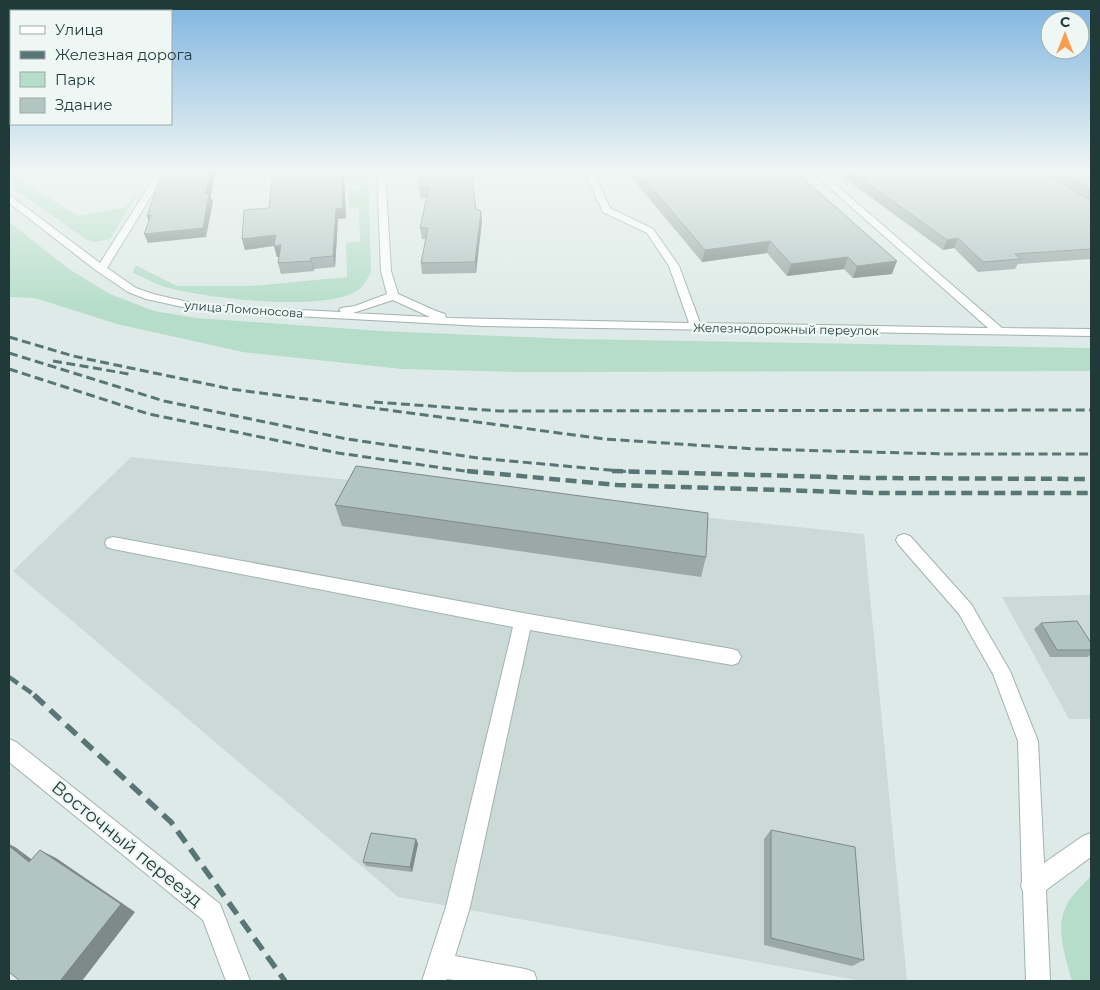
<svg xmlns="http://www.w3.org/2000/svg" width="1100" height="990" viewBox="0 0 1100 990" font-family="Montserrat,sans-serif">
  <rect width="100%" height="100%" fill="#deeae7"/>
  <path fill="#ccdad7" d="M 131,457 L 864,534 L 907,981 L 862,981 L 398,897 L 13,571 Z
    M 1091,595 L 1091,719 L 1069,719 L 1002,597 Z"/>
  <path fill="#b5ddc9" d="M 348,172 L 368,172 L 371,272 C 367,280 363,288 355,292 C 318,312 205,298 165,287 C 154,284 144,277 133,273 L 135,265 L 177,286 L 250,286 L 347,277 L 346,243 L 360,241 L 359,208 L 349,208 L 349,191 L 359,190 L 359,180 L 348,180 Z
    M 9,173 L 78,216 L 126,207 L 142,187 L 110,239 L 95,242 L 85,239 L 9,185 Z
    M 9,222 L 69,269 L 110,294 L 154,311 L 196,318 L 381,331 L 571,339 L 1091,348 L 1091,371 L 522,372 L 402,369 L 243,352 L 117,324 L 35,298 L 9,297 Z
    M 1091,876 L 1091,981 L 1072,981 C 1065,955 1053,924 1070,899 C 1076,891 1084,883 1091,876 Z"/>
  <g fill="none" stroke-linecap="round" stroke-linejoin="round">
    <g stroke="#a1b2af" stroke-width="2">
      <path id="minor" d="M 158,172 L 166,172 L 107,268 L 136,288 L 153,294 L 201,305 L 341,312 L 339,310 L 341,308 L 355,306 L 387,294 L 381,271 L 377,172 L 385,172 L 391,271 L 398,294 L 436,311 L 445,314 L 446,318 L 689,323 L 669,266 L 647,233 L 603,212 L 585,172 L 593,172 L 610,208 L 653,229 L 679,266 L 700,323 L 988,328 L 812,172 L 821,172 L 1002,328 L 1091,329 L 1091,336 L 482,326 L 201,311 L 146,299 L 128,292 L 97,271 L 9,203 L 9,196 L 12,197 L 100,263 ZM 393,300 L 430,317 L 353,313 Z
        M 904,534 L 910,536 L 971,604 L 1010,671 L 1038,741 L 1044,863 L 1083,836 L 1091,833 L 1091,857 L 1046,890 L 1050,981 L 1026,981 L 1023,891 L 1021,886 L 1022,881 L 1018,741 L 993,674 L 959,614 L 898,544 L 896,540 L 898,536 Z
        M 113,537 L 523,613 L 732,649 L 738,651 L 741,657 L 738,663 L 732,665 L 530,630 L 470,907 L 455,956 L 525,969 L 534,972 L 537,981 L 461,981 L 447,979 L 446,981 L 422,981 L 446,907 L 513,627 L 113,549 L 107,547 L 105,543 L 107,539 Z
        M 9,739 L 16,742 L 220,904 L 250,981 L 226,981 L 203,920 L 9,762 Z"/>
    </g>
    <use href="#minor" fill="#fff" fill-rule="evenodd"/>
    <path stroke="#587675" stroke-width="3" stroke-dasharray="9 4.5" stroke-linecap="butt" d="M 9,337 L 73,356 L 231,389 L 604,439 L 755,449 L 945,454 L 1091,454
      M 9,353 L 164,401 L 347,439 L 478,458 L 641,473
      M 53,361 L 129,374
      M 9,369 L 149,414 L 338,453 L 478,473
      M 374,402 L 500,411 L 1091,410"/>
    <path stroke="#587675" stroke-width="4.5" stroke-dasharray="11 5.5" stroke-linecap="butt" d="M 467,471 L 617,485 L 876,493 L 1091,493
      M 612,471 L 869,478 L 1091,479
      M 9,677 L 36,696"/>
    <path stroke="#587675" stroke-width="5.5" stroke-dasharray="14 8" stroke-linecap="butt" d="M 34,695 L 171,822 L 285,981"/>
  </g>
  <path fill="#9aa9a6" d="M 419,172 L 476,209 L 481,211 L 482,221 L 476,273 L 422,274 L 421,263 L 426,239 L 422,239 L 420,228 L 427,198 L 420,198 L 419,188 Z
    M 627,172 L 796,172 L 892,274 L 853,278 L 844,269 L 787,276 L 767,253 L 702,262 Z
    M 836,172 L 1091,172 L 1091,259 L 1018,264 L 1015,269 L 978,272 L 954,248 L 943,250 Z
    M 244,210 L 346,218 L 338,219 L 335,267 L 314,269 L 314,271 L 281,274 L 278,263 L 279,257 L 277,257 L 274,246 L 245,250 L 242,239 Z
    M 335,505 L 706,557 L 701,577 L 342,526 Z
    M 1041,623 L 1091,643 L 1091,654 L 1088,657 L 1050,657 L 1034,629 Z
    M 771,830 L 864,960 L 852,966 L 764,945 L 764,839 Z
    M 416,839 L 418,844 L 412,872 L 366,866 L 363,862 Z"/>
  <path fill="#7d8a87" d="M 210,172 L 215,172 L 211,197 L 213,202 L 206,237 L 148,243 L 144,234 L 206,194 Z
    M 342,172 L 344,172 L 346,218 L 338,219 L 335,267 L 333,256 L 336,209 Z
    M 481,211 L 482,221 L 476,273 L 475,262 Z
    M 151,215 L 150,225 L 147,216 Z
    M 276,235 L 279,245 L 245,250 L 242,239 Z
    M 958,238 L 954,248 L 943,250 L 947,240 Z
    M 770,241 L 767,253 L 702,262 L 705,250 Z
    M 281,245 L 284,256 L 277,257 L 274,246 Z
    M 848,257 L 844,269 L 787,276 L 791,264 Z
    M 311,258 L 314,269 L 314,271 L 311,261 Z
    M 897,261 L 892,274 L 853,278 L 857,266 Z
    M 416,839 L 418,844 L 412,872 L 410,867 Z
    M 9,844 L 15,847 L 46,870 L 29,862 L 9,846 Z
    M 40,850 L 56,858 L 135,912 L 82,981 L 60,981 Z"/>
  <path fill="#b3c5c1" stroke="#7d8a87" d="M 162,172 L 210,172 L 206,194 L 209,194 L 203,228 L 144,234 L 151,215 L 147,216 Z
    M 273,172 L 342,172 L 343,208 L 336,209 L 333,256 L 311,258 L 311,261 L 278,263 L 281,245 L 274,246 L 276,235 L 242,239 L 244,210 L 269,208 Z
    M 419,172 L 471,172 L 476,209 L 481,211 L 475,262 L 421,263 L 428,228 L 420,228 L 429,187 L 419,188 Z
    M 638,172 L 796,172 L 897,261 L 857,266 L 848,257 L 791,264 L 770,241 L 705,250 Z
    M 852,172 L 1045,172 L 1091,201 L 1091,249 L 1015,254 L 1021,259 L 983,262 L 958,238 L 947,240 Z
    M 1062,172 L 1091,172 L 1091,190 Z
    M 356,466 L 708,513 L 706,557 L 335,505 Z
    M 1077,621 L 1091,643 L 1091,650 L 1057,650 L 1041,623 Z
    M 771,830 L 855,847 L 864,960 L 771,938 Z
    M 371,833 L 416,839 L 410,867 L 363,862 Z
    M 9,846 L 29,862 L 40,850 L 121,904 L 60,981 L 20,981 L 9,972 Z"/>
  <linearGradient id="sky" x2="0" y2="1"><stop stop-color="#7fb4df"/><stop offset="0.55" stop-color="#f0f6f4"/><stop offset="1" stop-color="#f0f6f4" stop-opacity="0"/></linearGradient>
  <rect width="1100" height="311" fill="url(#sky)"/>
  <g text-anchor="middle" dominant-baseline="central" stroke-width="4.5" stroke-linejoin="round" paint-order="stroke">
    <g font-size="12" fill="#1f3a39" stroke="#eef7f4">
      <text transform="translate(244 309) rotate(4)">улица Ломоносова</text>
      <text transform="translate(786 329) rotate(1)">Железнодорожный переулок</text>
    </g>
    <g font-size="18" fill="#1f3a39" stroke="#eef7f4">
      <text transform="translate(127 844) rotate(39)">Восточный переезд</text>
    </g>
  </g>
  <rect width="1100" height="990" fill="none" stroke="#1f3a39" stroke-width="20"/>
  <rect x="10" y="10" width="162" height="115" fill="#eef7f4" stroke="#9baba9"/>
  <rect x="20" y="26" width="25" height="8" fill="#ffffff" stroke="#9baba9"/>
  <text x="55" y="35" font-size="15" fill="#1f3a39">Улица</text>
  <rect x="20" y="51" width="25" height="8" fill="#587675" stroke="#9baba9"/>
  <text x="55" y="60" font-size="15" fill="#1f3a39">Железная дорога</text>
  <rect x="20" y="72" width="25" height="15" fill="#b5ddc9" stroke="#9baba9"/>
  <text x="55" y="85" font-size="15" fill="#1f3a39">Парк</text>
  <rect x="20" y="98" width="25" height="15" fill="#b3c5c1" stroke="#9baba9"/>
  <text x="55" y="110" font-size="15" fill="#1f3a39">Здание</text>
  <g transform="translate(1065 35)"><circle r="24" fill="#eef7f4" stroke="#9baba9"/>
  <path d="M0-4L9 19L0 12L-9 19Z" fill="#f79f4e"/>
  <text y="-8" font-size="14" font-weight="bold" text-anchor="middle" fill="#1f3a39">С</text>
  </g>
</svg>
